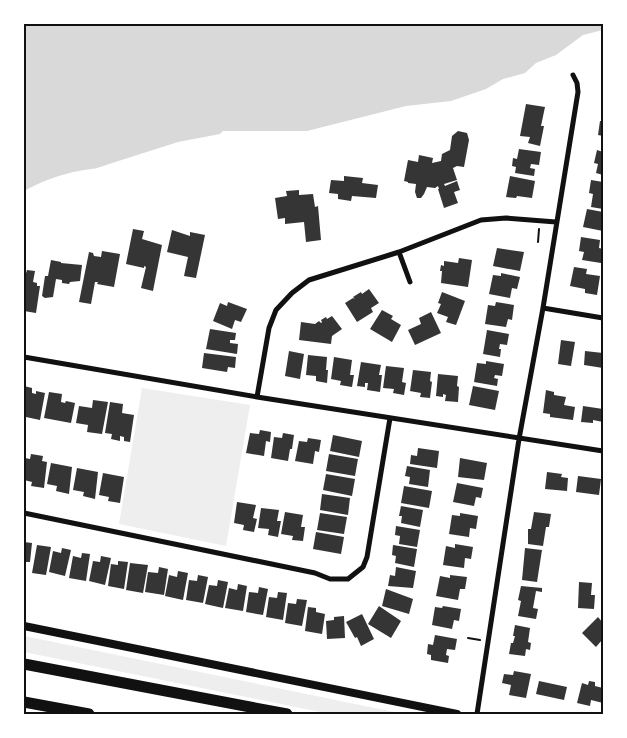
<svg xmlns="http://www.w3.org/2000/svg" width="627" height="738" viewBox="0 0 627 738" font-family="'PT Sans Narrow',sans-serif">
  <rect width="100%" height="100%" fill="#fff"/>
  <path fill="#eee" d="M 142,388 L 250,405 L 226,546 L 119,524 Z
    M 24,636 L 404,714 L 330,714 L 24,652 Z"/>
  <path fill="#d9d9d9" d="M 24,24 L 603,24 L 603,30 L 583,35 L 556,55 L 536,63 L 525,73 L 503,79 L 486,89 L 451,101 L 406,106 L 307,131 L 223,131 L 220,134 L 178,142 L 106,165 C 97,169 89,169 79,171 C 61,174 40,182 24,191 Z"/>
  <path fill="#353535" d="M 526,104 L 545,107 L 541,126 L 544,126 L 540,146 L 528,143 L 530,137 L 520,136 Z
    M 600,121 L 603,121 L 603,136 L 598,135 Z
    M 458,131 L 467,133 L 469,140 L 464,167 L 457,166 L 453,168 L 457,180 L 444,184 L 445,186 L 457,181 L 460,190 L 454,192 L 458,203 L 444,208 L 438,189 L 439,189 L 438,186 L 435,188 L 427,187 L 424,194 L 421,198 L 417,198 L 415,192 L 416,184 L 408,183 L 408,182 L 404,181 L 408,160 L 418,162 L 419,155 L 433,158 L 432,163 L 441,161 L 442,154 L 450,150 L 452,136 Z
    M 519,149 L 541,152 L 539,165 L 531,164 L 530,168 L 535,169 L 534,176 L 515,173 L 516,167 L 512,166 L 513,158 L 517,159 Z
    M 597,150 L 603,152 L 603,175 L 596,173 L 598,164 L 594,163 Z
    M 344,176 L 363,178 L 362,183 L 378,185 L 376,198 L 352,196 L 351,201 L 338,199 L 338,194 L 329,193 L 331,180 L 344,181 Z
    M 510,176 L 535,181 L 532,198 L 517,196 L 516,198 L 506,197 Z
    M 591,180 L 603,182 L 603,209 L 591,207 L 593,194 L 589,193 Z
    M 299,190 L 299,195 L 313,194 L 315,207 L 318,206 L 321,240 L 306,242 L 304,222 L 285,224 L 285,218 L 278,219 L 275,198 L 287,196 L 286,191 Z
    M 587,209 L 603,212 L 603,231 L 583,227 Z
    M 133,229 L 144,231 L 142,239 L 162,245 L 153,291 L 141,288 L 146,267 L 144,266 L 144,268 L 126,264 Z
    M 172,230 L 190,236 L 190,232 L 205,235 L 196,278 L 184,276 L 188,257 L 167,252 Z
    M 581,237 L 600,240 L 599,248 L 603,249 L 601,263 L 582,260 L 584,252 L 579,251 Z
    M 497,248 L 524,252 L 520,271 L 493,266 Z
    M 102,251 L 120,254 L 114,287 L 97,284 L 98,282 L 95,282 L 91,304 L 79,302 L 89,252 L 93,253 L 94,256 L 101,257 Z
    M 459,258 L 472,260 L 468,287 L 441,283 L 442,271 L 440,271 L 441,265 L 444,266 L 444,261 L 458,263 Z
    M 51,260 L 61,262 L 61,263 L 82,265 L 80,281 L 70,282 L 69,284 L 62,283 L 62,280 L 56,279 L 53,297 L 45,298 L 42,296 L 45,276 L 48,276 Z
    M 574,267 L 587,269 L 586,274 L 600,276 L 597,295 L 585,293 L 585,289 L 570,286 Z
    M 27,270 L 35,271 L 33,282 L 37,283 L 37,286 L 40,286 L 36,313 L 24,311 L 24,279 Z
    M 501,273 L 520,277 L 517,289 L 512,288 L 510,298 L 489,294 L 493,275 L 501,276 Z
    M 369,289 L 379,303 L 371,308 L 373,312 L 357,322 L 345,303 L 353,298 L 355,299 L 353,297 L 361,292 L 362,294 Z
    M 442,292 L 465,301 L 456,325 L 446,322 L 448,317 L 437,313 L 441,304 L 438,303 Z
    M 228,302 L 247,309 L 241,322 L 235,320 L 232,329 L 213,321 L 220,303 L 227,306 Z
    M 496,302 L 514,305 L 512,320 L 508,319 L 506,327 L 485,324 L 488,305 L 495,306 Z
    M 382,310 L 393,316 L 391,319 L 401,325 L 392,342 L 370,329 Z
    M 431,312 L 441,333 L 415,345 L 408,330 L 421,324 L 419,318 Z
    M 332,316 L 342,329 L 332,336 L 331,344 L 299,340 L 301,322 L 315,324 L 319,321 L 321,323 L 322,322 L 321,320 L 326,317 L 327,319 Z
    M 210,329 L 236,333 L 235,340 L 230,340 L 230,343 L 238,344 L 237,354 L 206,349 Z
    M 487,330 L 509,334 L 507,345 L 500,344 L 499,349 L 501,349 L 500,357 L 483,354 Z
    M 561,340 L 575,342 L 571,366 L 558,364 Z
    M 289,351 L 304,354 L 300,379 L 285,376 Z
    M 585,351 L 603,353 L 603,368 L 584,365 Z
    M 204,353 L 236,357 L 235,368 L 228,367 L 227,372 L 202,368 Z
    M 308,355 L 327,357 L 326,370 L 328,370 L 327,383 L 316,381 L 316,376 L 306,375 Z
    M 334,357 L 352,360 L 350,375 L 354,375 L 352,387 L 340,385 L 341,381 L 331,379 Z
    M 486,361 L 504,364 L 502,376 L 495,375 L 494,378 L 498,379 L 497,386 L 474,382 L 477,363 L 486,364 Z
    M 361,362 L 381,365 L 379,375 L 382,375 L 380,392 L 367,390 L 368,383 L 365,383 L 365,387 L 357,386 Z
    M 386,366 L 404,368 L 402,382 L 406,383 L 404,395 L 393,393 L 394,389 L 383,388 Z
    M 413,370 L 431,372 L 430,381 L 432,382 L 430,398 L 420,397 L 421,393 L 410,391 Z
    M 438,374 L 458,376 L 457,386 L 459,387 L 458,402 L 445,401 L 446,395 L 443,394 L 443,397 L 436,396 Z
    M 24,386 L 32,388 L 32,393 L 36,394 L 36,391 L 45,393 L 40,420 L 26,417 L 24,422 Z
    M 473,386 L 499,391 L 495,410 L 469,405 Z
    M 546,390 L 554,392 L 554,395 L 566,397 L 564,405 L 575,407 L 573,420 L 550,417 L 550,414 L 543,413 Z
    M 49,392 L 62,394 L 61,402 L 65,403 L 66,401 L 75,403 L 71,423 L 44,418 Z
    M 93,400 L 108,402 L 102,434 L 87,432 L 88,425 L 76,423 L 79,406 L 92,408 Z
    M 110,402 L 123,404 L 122,413 L 134,415 L 130,442 L 124,441 L 124,437 L 120,436 L 120,441 L 111,439 L 112,434 L 105,433 Z
    M 583,406 L 603,409 L 603,422 L 593,420 L 593,423 L 581,422 Z
    M 260,430 L 271,432 L 270,442 L 266,441 L 264,456 L 246,453 L 250,433 L 259,434 Z
    M 283,433 L 294,435 L 292,449 L 290,449 L 288,461 L 271,458 L 274,437 L 282,438 Z
    M 333,435 L 362,441 L 359,457 L 330,451 Z
    M 308,438 L 321,440 L 319,452 L 315,451 L 313,464 L 295,461 L 299,441 L 307,442 Z
    M 418,448 L 439,451 L 437,468 L 410,464 L 411,455 L 417,456 Z
    M 31,454 L 43,456 L 42,461 L 47,462 L 44,488 L 31,486 L 32,482 L 24,480 L 25,458 L 30,459 Z
    M 329,454 L 358,459 L 355,476 L 326,471 Z
    M 460,458 L 487,463 L 484,480 L 458,477 Z
    M 51,463 L 72,467 L 69,494 L 56,491 L 57,486 L 47,484 Z
    M 407,466 L 430,470 L 428,487 L 409,484 L 410,477 L 405,476 Z
    M 77,468 L 98,472 L 95,499 L 83,496 L 84,492 L 73,490 Z
    M 547,472 L 562,474 L 561,477 L 568,478 L 567,491 L 545,489 Z
    M 103,473 L 124,477 L 120,503 L 108,501 L 109,497 L 99,495 Z
    M 326,474 L 355,479 L 352,496 L 323,490 Z
    M 578,476 L 601,479 L 599,495 L 576,492 Z
    M 457,483 L 483,488 L 481,498 L 476,497 L 474,506 L 453,502 Z
    M 404,486 L 432,491 L 429,508 L 401,503 Z
    M 322,494 L 350,498 L 348,515 L 320,510 Z
    M 237,502 L 256,505 L 253,518 L 257,519 L 254,532 L 243,530 L 244,525 L 234,523 Z
    M 401,506 L 423,510 L 420,527 L 401,523 L 402,516 L 399,516 Z
    M 261,508 L 279,510 L 277,521 L 281,521 L 278,537 L 268,535 L 269,529 L 258,528 Z
    M 285,512 L 303,515 L 301,527 L 305,527 L 303,541 L 292,540 L 293,536 L 281,534 Z
    M 534,512 L 551,514 L 549,527 L 546,527 L 543,546 L 528,544 L 528,529 L 531,529 Z
    M 320,513 L 347,517 L 344,534 L 317,530 Z
    M 460,513 L 478,516 L 476,529 L 470,528 L 469,537 L 449,534 L 452,515 L 460,516 Z
    M 396,526 L 420,530 L 417,547 L 399,544 L 400,536 L 395,535 Z
    M 316,532 L 344,537 L 341,554 L 313,549 Z
    M 24,542 L 32,543 L 30,562 L 24,562 Z
    M 455,544 L 473,547 L 471,559 L 465,558 L 464,568 L 443,565 L 446,546 L 455,548 Z
    M 37,545 L 51,547 L 46,575 L 32,573 Z
    M 393,545 L 417,549 L 414,567 L 395,563 L 396,556 L 392,555 Z
    M 62,548 L 71,550 L 65,576 L 49,572 L 53,551 L 61,553 Z
    M 525,548 L 542,550 L 537,582 L 522,580 Z
    M 82,553 L 90,554 L 86,581 L 69,578 L 73,556 L 81,558 Z
    M 101,556 L 111,558 L 105,585 L 89,581 L 93,561 L 100,562 Z
    M 118,561 L 128,562 L 124,589 L 108,586 L 111,564 L 118,565 Z
    M 130,563 L 148,565 L 143,593 L 126,590 Z
    M 159,567 L 168,569 L 164,595 L 145,592 L 148,572 L 158,573 Z
    M 396,567 L 416,571 L 413,588 L 388,586 L 390,575 L 395,576 Z
    M 178,571 L 188,573 L 183,600 L 165,596 L 169,575 L 177,577 Z
    M 198,575 L 208,577 L 203,603 L 186,600 L 189,580 L 197,581 Z
    M 450,575 L 467,577 L 465,589 L 460,589 L 458,600 L 436,596 L 440,576 L 450,578 Z
    M 218,580 L 228,582 L 223,608 L 205,604 L 209,585 L 217,586 Z
    M 579,582 L 592,583 L 591,595 L 595,595 L 594,609 L 578,608 Z
    M 238,584 L 247,586 L 243,611 L 225,608 L 229,588 L 237,590 Z
    M 521,586 L 542,588 L 542,592 L 536,591 L 533,608 L 538,609 L 536,619 L 518,616 L 521,601 L 518,600 Z
    M 259,587 L 268,589 L 263,615 L 246,612 L 249,592 L 258,593 Z
    M 386,589 L 413,599 L 409,614 L 382,606 Z
    M 278,592 L 287,593 L 283,620 L 266,617 L 269,597 L 277,598 Z
    M 297,599 L 307,600 L 302,626 L 285,623 L 288,603 L 296,604 Z
    M 379,606 L 401,621 L 391,638 L 368,624 Z
    M 443,606 L 461,609 L 459,621 L 454,620 L 452,629 L 432,625 L 435,607 L 442,608 Z
    M 308,607 L 316,608 L 316,612 L 325,614 L 322,634 L 305,631 Z
    M 362,614 L 374,639 L 361,646 L 357,637 L 355,638 L 346,622 Z
    M 344,616 L 345,638 L 327,639 L 326,621 L 334,620 L 334,617 Z
    M 598,617 L 603,623 L 603,642 L 602,640 L 596,647 L 582,633 Z
    M 515,625 L 530,628 L 528,642 L 531,643 L 530,650 L 526,649 L 525,656 L 509,654 L 511,643 L 513,643 L 515,636 L 513,636 Z
    M 435,635 L 457,639 L 455,650 L 447,649 L 446,655 L 449,656 L 448,663 L 431,660 L 431,655 L 427,654 L 428,644 L 433,645 Z
    M 514,671 L 531,674 L 526,698 L 509,695 L 511,685 L 502,683 L 504,674 L 513,675 Z
    M 539,681 L 567,687 L 564,700 L 536,694 Z
    M 589,681 L 595,682 L 595,686 L 603,688 L 603,703 L 591,700 L 590,706 L 577,703 L 582,683 L 588,685 Z"/>
  <g fill="none" stroke-linecap="round" stroke-linejoin="round">
    <path stroke="#111" stroke-width="2" d="M 538,242 L 539,229
      M 468,638 L 480,640"/>
    <path stroke="#111" stroke-width="5" d="M 399,252 L 410,282
      M 543,308 L 603,318
      M 24,357 L 257,397 L 603,451
      M 257,397 L 269,328 L 276,310 L 292,293 L 309,280 L 399,252 L 481,220 L 506,218 L 556,222
      M 24,513 L 315,573 L 330,579 L 348,579 L 363,567 L 367,557 L 390,418
      M 477,714 L 519,439 L 543,308 L 578,92 L 577,83 L 573,75"/>
    <path stroke="#111" stroke-width="8" d="M 24,626 L 457,714"/>
    <path stroke="#111" stroke-width="11" d="M 24,664 L 287,714
      M 24,702 L 89,714"/>
  </g>
  <rect width="627" height="738" fill="none" stroke="#ffffff" stroke-width="50"/>
  <rect x="25" y="25" width="577" height="688" fill="none" stroke="#111" stroke-width="2"/>
</svg>
